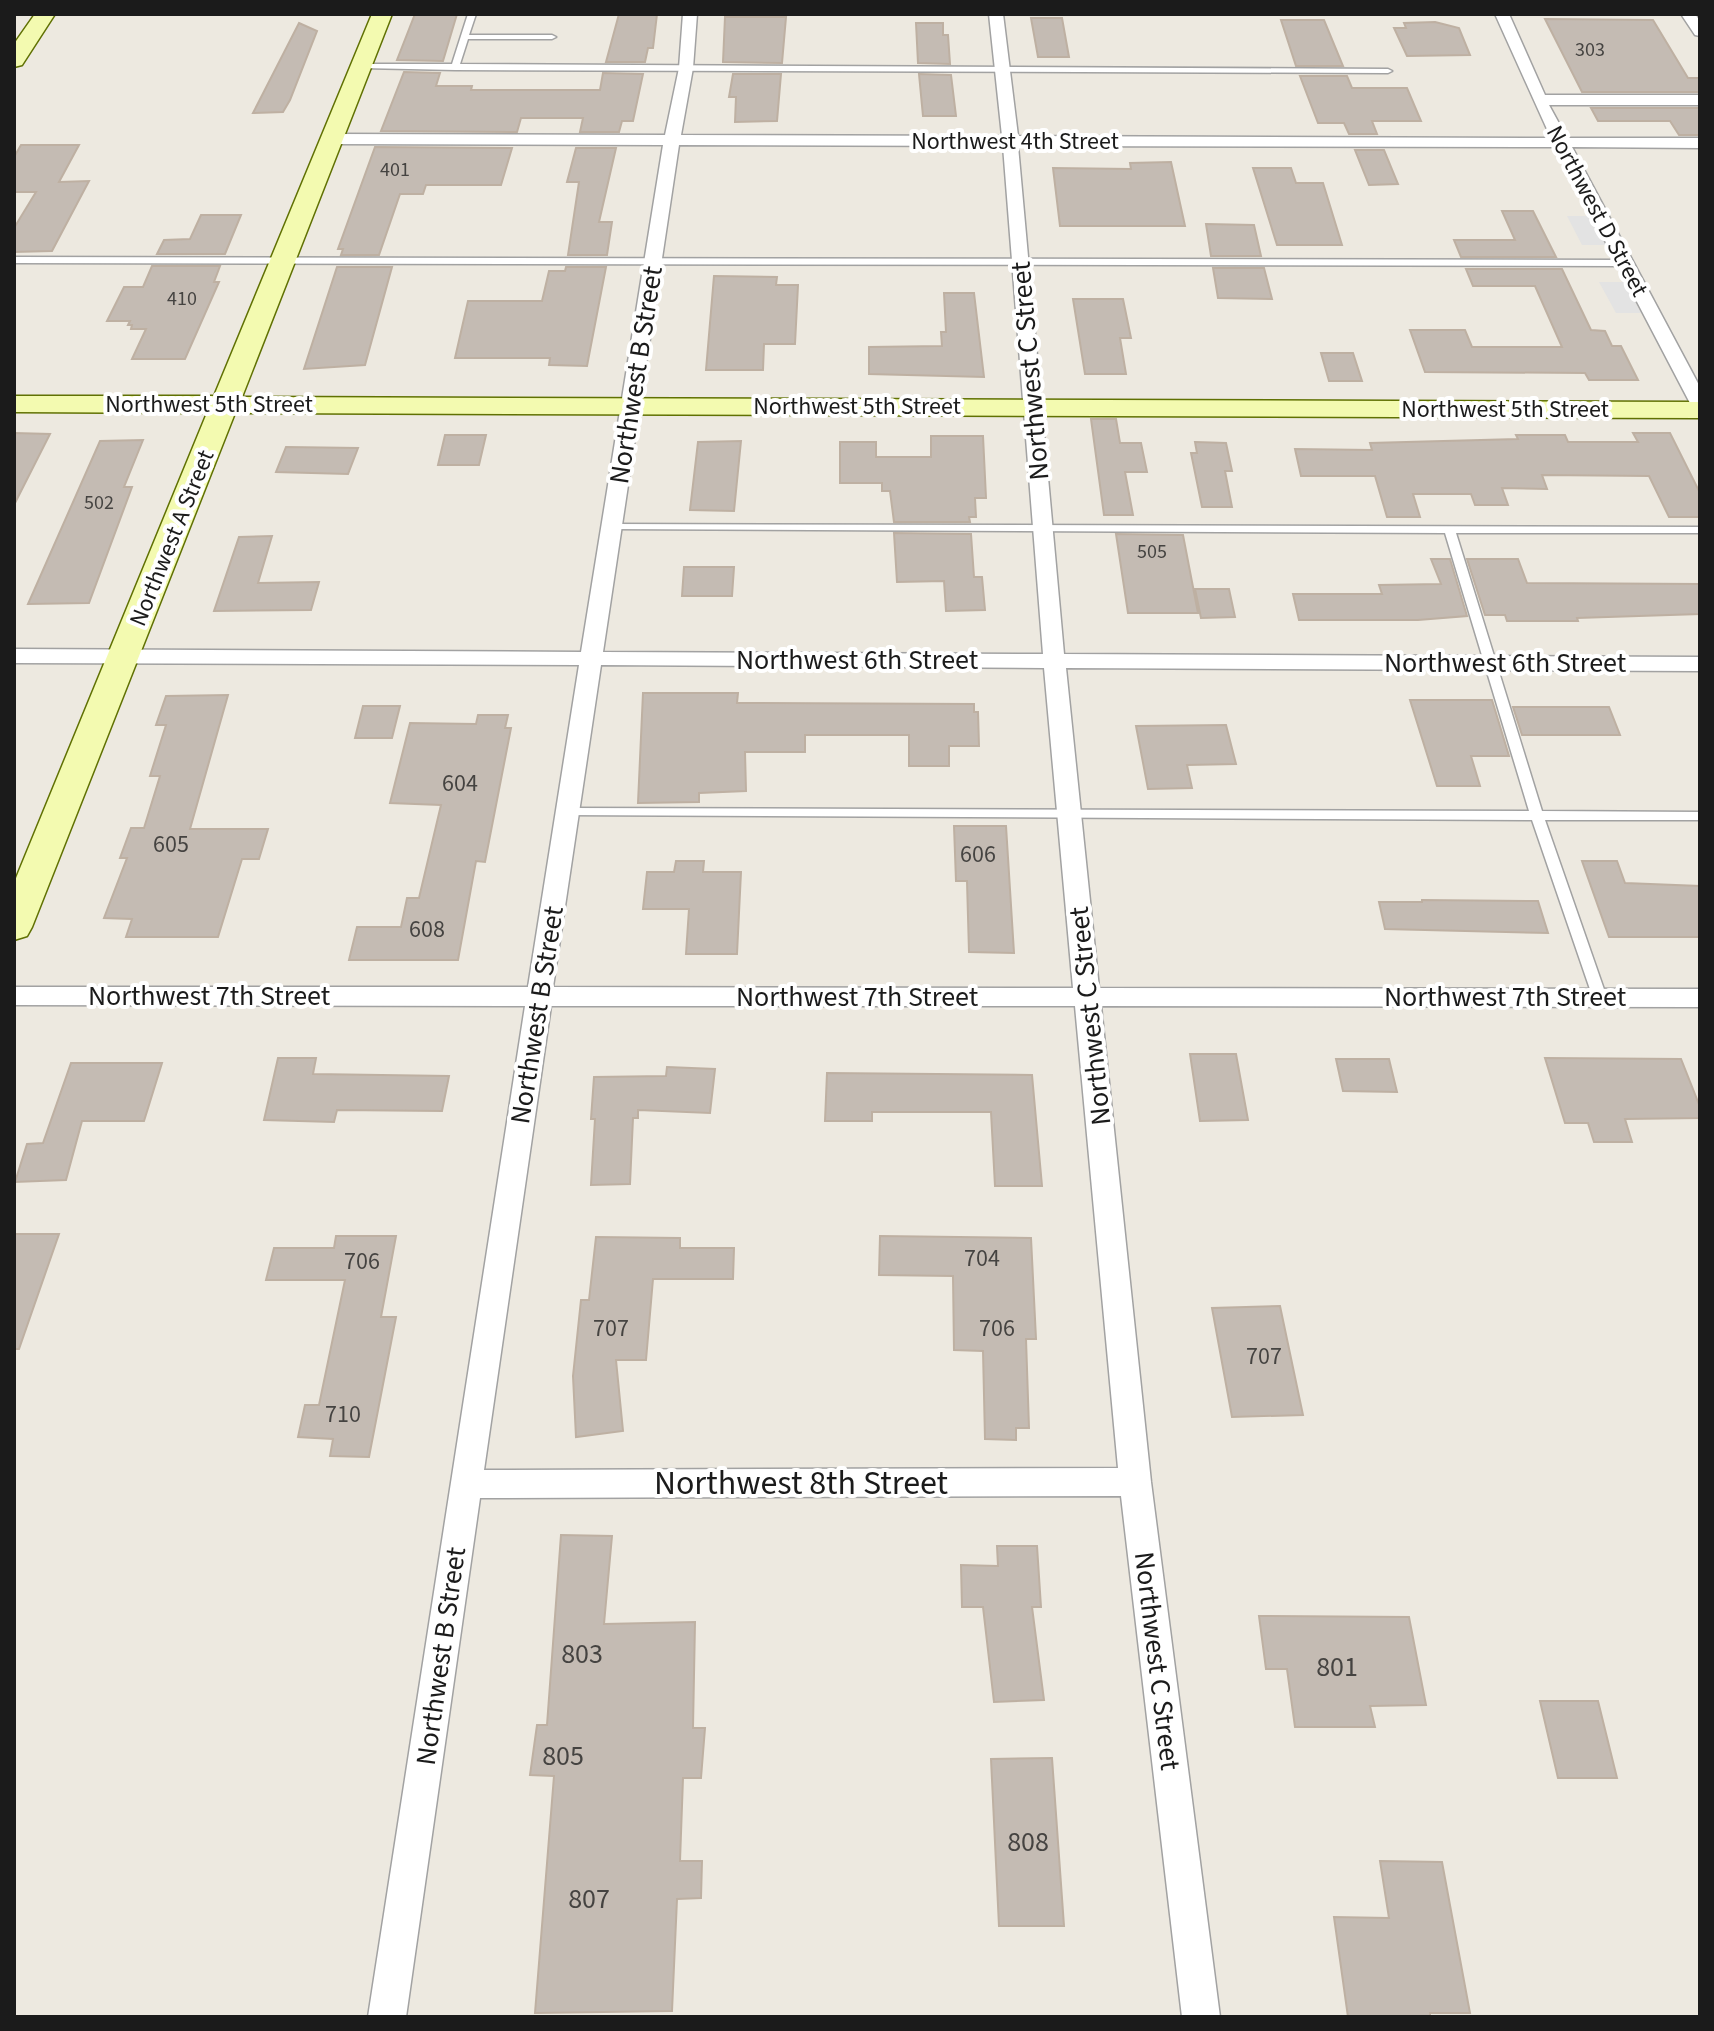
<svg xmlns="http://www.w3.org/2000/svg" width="1714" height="2031" viewBox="0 0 1714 2031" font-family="'Source Sans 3',sans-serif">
  <rect width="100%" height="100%" fill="#ede9e0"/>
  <path fill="#e3e3e3" d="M 1567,216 L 1591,216 L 1606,245 L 1582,245 Z
    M 1599,282 L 1625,282 L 1641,313 L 1616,313 Z"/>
  <path fill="#c4bbb3" stroke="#beb0a2" stroke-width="2" d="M 415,14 L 457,14 L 443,61 L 397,60 Z
    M 619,14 L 657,14 L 653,48 L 648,48 L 645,62 L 606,62 Z
    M 725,17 L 786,17 L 782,63 L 723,62 Z
    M 1031,18 L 1062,18 L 1069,57 L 1038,57 Z
    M 1545,19 L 1653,20 L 1688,78 L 1700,78 L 1700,92 L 1582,92 Z
    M 1281,20 L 1324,20 L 1343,66 L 1296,66 Z
    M 1435,22 L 1459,28 L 1470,55 L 1407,56 L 1394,28 L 1406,28 L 1404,23 Z
    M 299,23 L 317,31 L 290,100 L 283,112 L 253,113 Z
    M 916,23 L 943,23 L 943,35 L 948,35 L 950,64 L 918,63 Z
    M 404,72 L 440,73 L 436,86 L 472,86 L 471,90 L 600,90 L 603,73 L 643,74 L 633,121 L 622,121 L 619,132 L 580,132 L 583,118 L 521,118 L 517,132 L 381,131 Z
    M 733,74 L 781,74 L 777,121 L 735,122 L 736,97 L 729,97 Z
    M 919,74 L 951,75 L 956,116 L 923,116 Z
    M 1300,76 L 1347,76 L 1352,88 L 1407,88 L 1421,121 L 1372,121 L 1377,134 L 1349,134 L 1344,123 L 1318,123 Z
    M 1591,108 L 1700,108 L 1700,135 L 1679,135 L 1670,121 L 1598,121 Z
    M 21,145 L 79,145 L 59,182 L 89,181 L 52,251 L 14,252 L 14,228 L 36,192 L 14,192 L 14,157 Z
    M 375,147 L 512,148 L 501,185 L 426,185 L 423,194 L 400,194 L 379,255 L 341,255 L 343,249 L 338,249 Z
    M 576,148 L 616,148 L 599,222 L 612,222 L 607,255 L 568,255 L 579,182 L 567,182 Z
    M 1355,150 L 1384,150 L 1398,184 L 1369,185 Z
    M 1171,162 L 1185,226 L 1060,226 L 1053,168 L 1131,169 L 1130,163 Z
    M 1253,168 L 1291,168 L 1296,183 L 1323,183 L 1342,245 L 1277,245 Z
    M 1502,211 L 1533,211 L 1556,257 L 1461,257 L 1454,240 L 1515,240 Z
    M 201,215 L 241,215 L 225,254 L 157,254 L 164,240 L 190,239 Z
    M 1206,224 L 1254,225 L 1261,256 L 1211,256 Z
    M 152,266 L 220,266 L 214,282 L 219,282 L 185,359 L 132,359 L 146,329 L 131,329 L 132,325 L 128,325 L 130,321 L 107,321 L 124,287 L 143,287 Z
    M 337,267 L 392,267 L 365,365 L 304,369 Z
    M 566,267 L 606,267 L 587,366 L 549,365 L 550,358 L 455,358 L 468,301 L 542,301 L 549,271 L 565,271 Z
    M 1213,268 L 1264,268 L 1272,299 L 1218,298 Z
    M 1466,269 L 1562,269 L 1591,330 L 1605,331 L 1612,346 L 1621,346 L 1638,380 L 1589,380 L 1585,373 L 1425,372 L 1410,330 L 1465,330 L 1472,347 L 1562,347 L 1535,286 L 1473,286 Z
    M 714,276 L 777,277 L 776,285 L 798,285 L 795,344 L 764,344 L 763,370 L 706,370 Z
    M 944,293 L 974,293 L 984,377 L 869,374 L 869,347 L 942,346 L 941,332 L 946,332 Z
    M 1073,299 L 1123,299 L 1131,338 L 1120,338 L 1126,374 L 1085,374 Z
    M 1321,353 L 1353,353 L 1362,381 L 1329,381 Z
    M 1091,419 L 1116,419 L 1120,443 L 1141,443 L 1147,472 L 1125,472 L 1133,515 L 1104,515 Z
    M 14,433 L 50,434 L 14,505 Z
    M 1633,433 L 1670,433 L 1700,493 L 1700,517 L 1669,517 L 1649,476 L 1542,475 L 1547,489 L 1502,488 L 1508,505 L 1475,505 L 1471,494 L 1413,494 L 1420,517 L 1387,517 L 1375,476 L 1301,476 L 1295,449 L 1372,450 L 1370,443 L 1518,439 L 1516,435 L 1565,435 L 1568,442 L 1638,442 Z
    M 445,435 L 486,435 L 479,465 L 438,465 Z
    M 931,436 L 983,436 L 986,498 L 975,498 L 976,517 L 969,517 L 970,522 L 894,522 L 890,491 L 882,491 L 882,483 L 840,483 L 840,442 L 876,442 L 876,457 L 931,457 Z
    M 143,440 L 124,487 L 132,487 L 89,603 L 28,604 L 100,441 Z
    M 741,441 L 734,511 L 690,510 L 698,442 Z
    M 1195,442 L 1226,443 L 1232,471 L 1225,471 L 1232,507 L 1202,507 L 1191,453 L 1197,453 Z
    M 286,447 L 358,448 L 348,474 L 276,472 Z
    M 894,533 L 971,534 L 974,577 L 982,577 L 985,610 L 946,611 L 944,581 L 897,582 Z
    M 1116,534 L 1183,535 L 1198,613 L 1128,613 Z
    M 272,536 L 258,583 L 319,582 L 311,610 L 214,611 L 239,537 Z
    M 1431,559 L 1450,559 L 1467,616 L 1418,620 L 1299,620 L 1293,594 L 1382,594 L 1379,585 L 1441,584 Z
    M 1467,559 L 1518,559 L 1527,583 L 1700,584 L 1700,614 L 1577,618 L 1578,621 L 1507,621 L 1505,615 L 1485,615 Z
    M 684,567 L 734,567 L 732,596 L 682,596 Z
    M 1195,589 L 1229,589 L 1235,617 L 1201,618 Z
    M 643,693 L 738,693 L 737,703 L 974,704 L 974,712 L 978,712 L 979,746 L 949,746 L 949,766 L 909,766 L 909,735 L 805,735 L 805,752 L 745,752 L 746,791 L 699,793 L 699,802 L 638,803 Z
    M 228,695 L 190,829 L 268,829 L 259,859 L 242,859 L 218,937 L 126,937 L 132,919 L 104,918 L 127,858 L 120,858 L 131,828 L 144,828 L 160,776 L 150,776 L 166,725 L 156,725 L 166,696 Z
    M 1410,700 L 1492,700 L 1509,756 L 1471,756 L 1480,786 L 1437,786 Z
    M 363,706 L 400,706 L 392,738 L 355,738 Z
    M 1513,707 L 1609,707 L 1620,735 L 1522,735 Z
    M 478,715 L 508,715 L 505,728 L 511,728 L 485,862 L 476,861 L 458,960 L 349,960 L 357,927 L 401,927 L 407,898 L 419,898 L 441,805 L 390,803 L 410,723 L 476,724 Z
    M 1226,725 L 1236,764 L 1187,765 L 1192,788 L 1148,789 L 1136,726 Z
    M 954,826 L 1006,826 L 1014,953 L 969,952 L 967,881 L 956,881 Z
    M 676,861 L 704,861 L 703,872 L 741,872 L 737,954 L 686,954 L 689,909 L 643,909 L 647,872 L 674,872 Z
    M 1582,861 L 1617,861 L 1625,883 L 1700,886 L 1700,937 L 1609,937 Z
    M 1422,900 L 1538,901 L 1548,933 L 1385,929 L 1379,902 L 1422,902 Z
    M 1190,1054 L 1236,1054 L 1248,1120 L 1200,1121 Z
    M 278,1058 L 316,1058 L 313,1074 L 449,1076 L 442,1111 L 337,1110 L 334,1122 L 264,1120 Z
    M 1545,1058 L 1681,1059 L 1700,1107 L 1700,1118 L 1625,1119 L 1632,1142 L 1594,1142 L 1588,1123 L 1565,1123 Z
    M 1336,1059 L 1389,1059 L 1397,1092 L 1343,1091 Z
    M 71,1063 L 162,1063 L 144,1121 L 82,1121 L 66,1180 L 15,1182 L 27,1144 L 43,1143 Z
    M 667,1067 L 715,1069 L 710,1113 L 638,1110 L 638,1118 L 633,1118 L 630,1184 L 591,1185 L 595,1119 L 591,1119 L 594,1077 L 666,1076 Z
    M 827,1073 L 1032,1075 L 1042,1186 L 995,1186 L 991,1112 L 872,1112 L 872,1121 L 825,1121 Z
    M 14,1234 L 59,1234 L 19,1349 L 14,1349 Z
    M 336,1236 L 396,1236 L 381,1317 L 396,1317 L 369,1457 L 330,1456 L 333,1439 L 298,1437 L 305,1405 L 319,1405 L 345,1280 L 266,1280 L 274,1248 L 334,1248 Z
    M 880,1236 L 1031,1238 L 1036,1339 L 1026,1339 L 1029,1428 L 1016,1428 L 1016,1440 L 985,1439 L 983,1351 L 954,1350 L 953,1276 L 879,1275 Z
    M 596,1237 L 680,1238 L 680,1248 L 734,1248 L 733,1279 L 653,1279 L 646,1360 L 616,1360 L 623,1431 L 576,1437 L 573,1376 L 581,1300 L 589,1300 Z
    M 1280,1306 L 1303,1415 L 1232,1417 L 1212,1308 Z
    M 561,1535 L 612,1536 L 604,1624 L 695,1622 L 693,1728 L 705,1728 L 701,1778 L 683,1778 L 680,1861 L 702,1861 L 701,1898 L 677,1899 L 672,2011 L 535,2013 L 554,1776 L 530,1775 L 537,1725 L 547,1725 Z
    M 997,1546 L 1037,1546 L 1041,1607 L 1032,1607 L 1044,1700 L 994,1702 L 983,1607 L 962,1607 L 961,1565 L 998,1566 Z
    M 1259,1616 L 1409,1617 L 1426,1705 L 1370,1706 L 1375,1727 L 1295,1727 L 1287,1669 L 1266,1669 Z
    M 1540,1701 L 1598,1701 L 1617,1778 L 1558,1778 Z
    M 1052,1758 L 1064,1926 L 999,1926 L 991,1759 Z
    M 1380,1861 L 1442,1862 L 1470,2013 L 1430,2013 L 1430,2017 L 1348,2017 L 1334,1917 L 1389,1918 Z"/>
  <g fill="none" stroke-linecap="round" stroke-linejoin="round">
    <g stroke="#a2a2a2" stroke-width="3">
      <path id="lane" d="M 468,14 L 476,14 L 469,35 L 552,35 L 556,37 L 552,39 L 468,39 L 460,64 L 1388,69 L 1392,71 L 1388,73 L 455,70 L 362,68 L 358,66 L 362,64 L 452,64 Z
        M 14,257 L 1624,260 L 1629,263 L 1624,266 L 14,263 Z
        M 613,524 L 1700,527 L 1700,533 L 1456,533 L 1542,811 L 1700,812 L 1700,820 L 1545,820 L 1607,998 L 1600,1003 L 1593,998 L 1532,820 L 564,815 L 562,812 L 568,808 L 1529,811 L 1445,533 L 609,529 L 608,527 Z"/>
    </g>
    <g stroke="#a2a2a2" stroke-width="3">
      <path id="street" d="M 683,14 L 697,14 L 693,68 L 681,135 L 1002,136 L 989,14 L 1003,14 L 1018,136 L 1551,138 L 1495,14 L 1509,14 L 1545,95 L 1700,95 L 1700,105 L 1549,105 L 1567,138 L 1700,138 L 1700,148 L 1572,147 L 1700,387 L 1700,411 L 1691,405 L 1556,147 L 1018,146 L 1064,654 L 1700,657 L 1700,671 L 1066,668 L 1099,988 L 1700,989 L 1700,1007 L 1101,1006 L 1151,1482 L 1220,2017 L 1182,2017 L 1121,1496 L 480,1498 L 406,2017 L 368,2017 L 525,1006 L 14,1005 L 14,987 L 528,987 L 579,665 L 14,663 L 14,649 L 581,652 L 663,145 L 331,144 L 323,139 L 331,134 L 665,135 L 679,68 ZM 679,145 L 1003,146 L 1043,654 L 603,652 ZM 601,665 L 1044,668 L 1073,988 L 553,987 ZM 551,1006 L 1075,1006 L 1118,1468 L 484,1470 Z
        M 1681,14 L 1695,14 L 1700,21 L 1700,36 L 1695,35 Z"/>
    </g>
    <g stroke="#607103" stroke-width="3">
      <path id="secondary" d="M 35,14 L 55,14 L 22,65 L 14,67 L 14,44 Z
        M 372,14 L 392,14 L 242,397 L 1700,402 L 1700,418 L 235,413 L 32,927 L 27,936 L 14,940 L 14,883 L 207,413 L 14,412 L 14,396 L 214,396 Z"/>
    </g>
    <use href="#lane" fill="#fff" fill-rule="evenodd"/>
    <use href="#street" fill="#fff" fill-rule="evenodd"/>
    <use href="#secondary" fill="#f3fab0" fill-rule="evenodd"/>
  </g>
  <g text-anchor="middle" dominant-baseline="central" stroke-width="8" stroke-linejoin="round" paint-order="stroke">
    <g font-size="20" fill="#454341">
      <text x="1590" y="50">303</text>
      <text x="395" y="170">401</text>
      <text x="182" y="299">410</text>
      <text x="99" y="503">502</text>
      <text x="1152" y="552">505</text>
    </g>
    <g font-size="24" fill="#1b1b1b" stroke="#fff">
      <text x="1015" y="141">Northwest 4th Street</text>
      <text transform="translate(1597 211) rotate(62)">Northwest D Street</text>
      <text x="209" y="404">Northwest 5th Street</text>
      <text x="857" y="406">Northwest 5th Street</text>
      <text x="1505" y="409">Northwest 5th Street</text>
      <text transform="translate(172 538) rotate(-68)">Northwest A Street</text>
    </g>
    <g font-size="24" fill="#454341">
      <text x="460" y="783">604</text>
      <text x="171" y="844">605</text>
      <text x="978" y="854">606</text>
      <text x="427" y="929">608</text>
      <text x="982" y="1258">704</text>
      <text x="362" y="1261">706</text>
      <text x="611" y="1328">707</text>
      <text x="997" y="1328">706</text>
      <text x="1264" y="1356">707</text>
      <text x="343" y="1414">710</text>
    </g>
    <g font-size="28" fill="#1b1b1b" stroke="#fff">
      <text transform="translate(1030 371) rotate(-95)">Northwest C Street</text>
      <text transform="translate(636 375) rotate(-81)">Northwest B Street</text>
      <text x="857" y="660">Northwest 6th Street</text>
      <text x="1505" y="663">Northwest 6th Street</text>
      <text x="209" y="996">Northwest 7th Street</text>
      <text x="857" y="997">Northwest 7th Street</text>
      <text x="1505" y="997">Northwest 7th Street</text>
      <text transform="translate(537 1015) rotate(-81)">Northwest B Street</text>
      <text transform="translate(1090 1016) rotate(-96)">Northwest C Street</text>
      <text transform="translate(441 1656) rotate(-82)">Northwest B Street</text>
      <text transform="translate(1157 1661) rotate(83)">Northwest C Street</text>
    </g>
    <g font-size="28" fill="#454341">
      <text x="582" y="1654">803</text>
      <text x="1337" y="1667">801</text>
      <text x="563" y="1756">805</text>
      <text x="1028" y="1842">808</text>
      <text x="589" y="1899">807</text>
    </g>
    <g font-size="34" fill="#1b1b1b" stroke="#fff">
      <text x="801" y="1483">Northwest 8th Street</text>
    </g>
  </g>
  <rect width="1714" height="2031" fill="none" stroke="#1b1b1b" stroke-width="32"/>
</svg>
